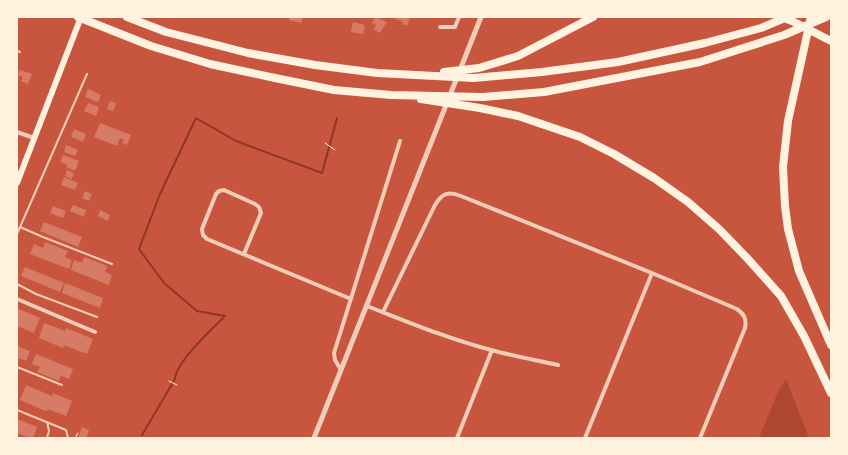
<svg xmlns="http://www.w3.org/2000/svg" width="848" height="455" viewBox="0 0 848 455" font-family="Raleway,sans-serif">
  <rect width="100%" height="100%" fill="#c8553d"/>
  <path fill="#ae4732" d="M 786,379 L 809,438 L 759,438 L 778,392 Z"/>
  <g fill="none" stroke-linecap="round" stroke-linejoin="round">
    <path stroke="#8f3625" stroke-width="2" d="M 142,435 L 175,379 C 176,362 213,328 225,316 L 197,311 L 164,283 L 139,249 L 160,194 L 196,118 L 236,141 L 322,173 L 337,118"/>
  </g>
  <path fill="#d67c66" d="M 289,17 L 303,17 L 301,23 L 289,20 Z
    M 375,17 L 387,22 L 380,33 L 374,30 L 376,25 L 372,23 Z
    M 392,17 L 410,17 L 407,26 L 402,24 L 403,22 Z
    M 353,22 L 365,25 L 363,34 L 351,32 Z
    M 20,70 L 32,74 L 28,84 L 21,81 L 23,77 L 18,75 Z
    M 88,89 L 101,95 L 98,102 L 85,97 Z
    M 110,101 L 116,103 L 113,111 L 107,109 Z
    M 88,103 L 99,107 L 96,116 L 84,111 Z
    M 100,123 L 131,135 L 127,145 L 122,143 L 124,140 L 120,138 L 117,146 L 94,137 Z
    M 74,129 L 86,134 L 83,142 L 71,137 Z
    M 66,145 L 78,150 L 75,156 L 64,152 Z
    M 63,155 L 79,161 L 75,171 L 66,167 L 67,165 L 60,162 Z
    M 67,170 L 74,173 L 72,179 L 65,176 Z
    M 64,177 L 78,183 L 75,190 L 61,185 Z
    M 85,191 L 92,194 L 89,201 L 82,198 Z
    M 73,205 L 86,210 L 84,217 L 70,211 Z
    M 53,206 L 66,211 L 63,218 L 50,213 Z
    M 100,210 L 110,215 L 108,221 L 98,216 Z
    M 44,222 L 82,237 L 78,247 L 40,231 Z
    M 45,242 L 68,251 L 65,257 L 72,260 L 69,269 L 30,254 L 34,244 L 43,248 Z
    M 84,257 L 107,266 L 105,272 L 112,275 L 109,285 L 71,270 L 74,260 L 82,263 Z
    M 25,267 L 64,283 L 60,292 L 21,276 Z
    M 65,283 L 103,298 L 100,308 L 62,293 Z
    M 17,308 L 40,318 L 34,333 L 17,326 Z
    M 44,323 L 65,331 L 66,328 L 93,339 L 87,354 L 64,345 L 63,348 L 39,338 Z
    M 17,346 L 30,351 L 26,361 L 19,358 L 17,362 Z
    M 36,354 L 73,369 L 69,379 L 61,376 L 59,381 L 37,372 L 40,367 L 32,364 Z
    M 26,385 L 52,396 L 53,393 L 72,401 L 66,416 L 48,409 L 47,411 L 43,410 L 20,400 Z
    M 17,419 L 37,427 L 33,438 L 29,438 L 17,433 Z
    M 82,427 L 89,430 L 86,438 L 78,438 Z"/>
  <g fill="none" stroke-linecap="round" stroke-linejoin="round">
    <path stroke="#fff3e0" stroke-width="1" d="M 325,143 L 335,150
      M 169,381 L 177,385
      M 75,438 L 78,433"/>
    <path stroke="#f1ccb7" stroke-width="2" d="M 17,51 L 20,52
      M 20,227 L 43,237 L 112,264
      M 17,234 L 87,74
      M 17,284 L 36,294 L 97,317
      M 17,367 L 62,385
      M 17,410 L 66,430 L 68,438
      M 47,438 L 49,431 L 47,422"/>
    <path stroke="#f1ccb7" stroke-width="4" d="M 440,27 L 455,27 L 459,17
      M 17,132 L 34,138
      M 244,254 L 261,213 L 259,207 L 255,204 L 224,190 L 219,191 L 216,194 L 202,229 L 203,235 L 207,239 L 351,299
      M 17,299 L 95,332
      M 367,306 C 408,322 449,339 491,350 C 513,356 536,360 558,365
      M 383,312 L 435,205 C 442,193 449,191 461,196 L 652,273 L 737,309 C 744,314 747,319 745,328 L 700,438
      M 341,370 L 335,360 L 334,353 L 400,141
      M 457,438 L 492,350
      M 585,438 L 652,273"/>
    <path stroke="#f1ccb7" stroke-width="5" d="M 314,438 L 481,17"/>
    <path stroke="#fff3e0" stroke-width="6" d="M 17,183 L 81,17"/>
    <path stroke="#fff3e0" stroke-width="8" d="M 78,17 L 151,46 L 210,64 L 275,78 L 334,90 L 391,95 L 483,97 L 544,92 L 700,62 L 784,35 L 826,17
      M 127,17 L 166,32 L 248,53 L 315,65 L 377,73 L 474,78 L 542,72 L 618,62 L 705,43 L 761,28 L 787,17
      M 781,17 L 792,21 L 831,41
      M 811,17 L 788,121 L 783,167 L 785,206 L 788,229 L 799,271 L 831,345
      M 444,72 L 479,68 L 518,56 L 593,17
      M 421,99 L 480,108 L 518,116 L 580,137 L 614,154 L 654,178 L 688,202 L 719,229 L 748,259 L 781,296 L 804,336 L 831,393"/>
  </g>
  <rect width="848" height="455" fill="none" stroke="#fff3e0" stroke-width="36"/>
</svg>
